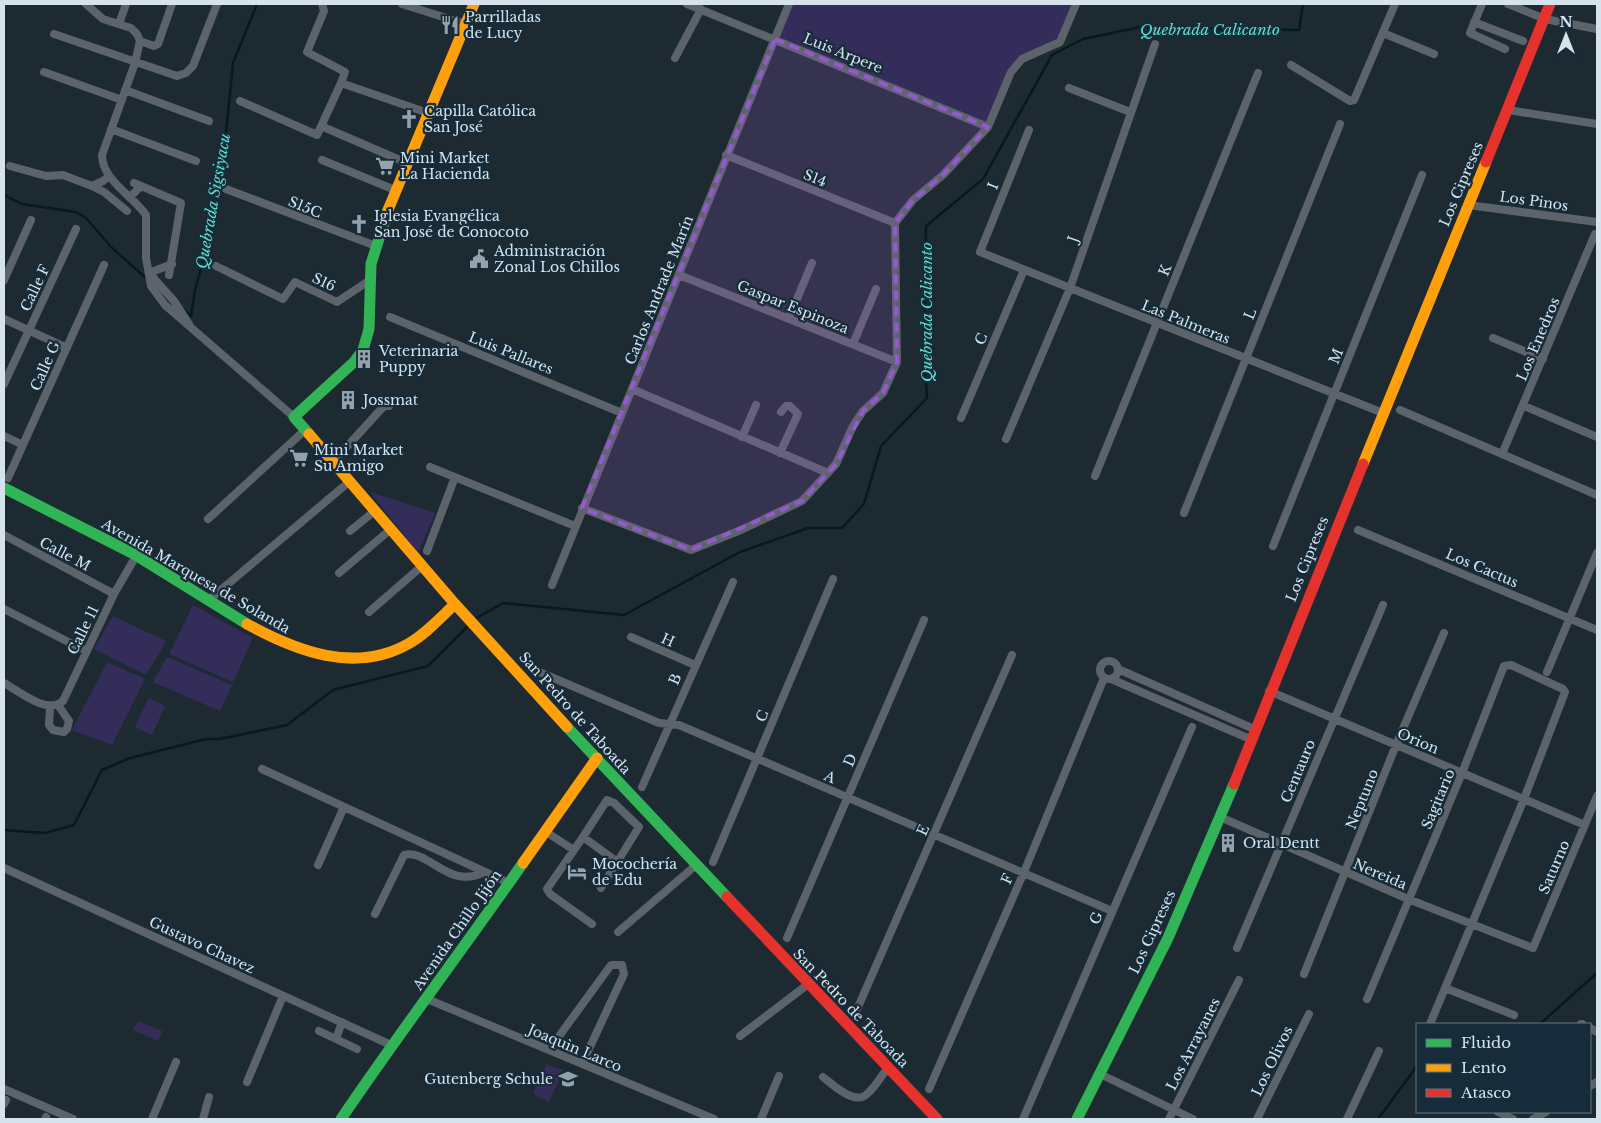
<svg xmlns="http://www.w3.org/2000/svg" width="1601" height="1123" viewBox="0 0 1601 1123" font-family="'Libre Baskerville',serif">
  <rect width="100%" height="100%" fill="#1e2a32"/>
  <path fill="#342d5a" d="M 789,4 L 1076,4 L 1060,42 L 1040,50 L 1011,72 L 988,127 L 775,39 Z
    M 370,492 L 435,513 L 418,553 Z
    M 193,605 L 253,638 L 233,682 L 169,654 Z
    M 113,616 L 166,641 L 146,675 L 94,649 Z
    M 167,657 L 232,685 L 220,711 L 153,682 Z
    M 107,662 L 145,679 L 112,745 L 72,730 Z
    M 149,698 L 165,706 L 152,735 L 135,727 Z
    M 138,1021 L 162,1031 L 158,1041 L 133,1030 Z
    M 546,1064 L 563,1070 L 549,1102 L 533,1094 Z"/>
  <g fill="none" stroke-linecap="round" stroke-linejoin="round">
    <path stroke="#031b19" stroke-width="2.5" d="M 4,195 L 22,204 L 76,212 L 86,218 L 112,248 L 146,278
      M 184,310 L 191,316 L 195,290 L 211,231 L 223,163 L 233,63 L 257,4
      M 473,620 L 503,603 L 624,615 L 740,552 L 808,528 L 842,528 L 864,504 L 881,446 L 927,398 L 924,355 L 926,226 L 983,179 L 1052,55 L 1083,39 L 1141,27 L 1299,30 L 1303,4
      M 4,830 L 45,833 L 74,825 L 102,770 L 130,758 L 206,739 L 220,739 L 287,725 L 333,690 L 428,666 L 470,624
      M 1540,1024 L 1597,973
      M 1378,1119 L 1417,1066"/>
    <path stroke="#5d636b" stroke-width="8" d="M 86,4 L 103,19 L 131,28 L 137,34 L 140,41 L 135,63 L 102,155 C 102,180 133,196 146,215 L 146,258 L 151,286 L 165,305 L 294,417
      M 322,4 L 324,11 L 307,52 L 345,72 L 341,83
      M 402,4 L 465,24
      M 687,4 L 988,127
      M 1482,4 L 1470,33 L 1505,49
      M 1508,4 L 1545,19 L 1597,29
      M 1474,22 L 1523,41
      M 119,24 L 126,4
      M 1383,33 L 1434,54
      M 54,34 L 177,76 L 186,73 L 193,66 L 217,4
      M 140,41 L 154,46 L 158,44 L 172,4
      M 675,58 L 701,9
      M 1291,65 L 1350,101 L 1354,100 L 1395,4
      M 44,72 L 122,100
      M 1069,88 L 1130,112
      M 125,90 L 209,121
      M 240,101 L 317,135 L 341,83 L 428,113
      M 1508,110 L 1597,124
      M 321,126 L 407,163
      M 111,129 L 196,161
      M 1029,130 L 980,252 L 1383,413
      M 726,155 L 895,223
      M 322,160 L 395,190
      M 10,166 L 46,176 L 63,175 L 92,186 L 104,192 L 127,211
      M 92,186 L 103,181 L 109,176
      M 141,186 L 181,203 L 169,275
      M 226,189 L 376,246
      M 130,197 L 141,186 L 134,183
      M 1468,205 L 1597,222
      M 216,266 L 283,299 L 295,282 L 337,302 L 370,280
      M 149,273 L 174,301 L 189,324
      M 149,273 L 172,264
      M 679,275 L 897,362
      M 4,280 L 31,220
      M 390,317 L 622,413
      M 789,318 L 812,263
      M 4,319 L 67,348
      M 1493,338 L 1543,359
      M 853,344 L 876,289
      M 4,384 L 76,229
      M 632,389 L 828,473
      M 1524,406 L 1597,437
      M 1400,410 L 1597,495
      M 961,418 L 1024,270
      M 4,436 L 23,445
      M 742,437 L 756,405
      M 1006,439 L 1070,288 L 1155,44
      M 780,453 L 798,414 L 790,406 L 786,406 L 781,412
      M 1502,454 L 1595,234
      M 333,462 L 384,406 L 389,406
      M 430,467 L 575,526
      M 1095,476 L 1258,73
      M 8,478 L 104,265
      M 582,508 L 691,550 L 741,530 L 802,501 L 836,464 L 853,426 L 863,411 L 883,393 L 897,362 L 895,223 L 913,200 L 943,175 L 988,127 L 1011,72 L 1022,59 L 1060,42 L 1076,4
      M 1184,513 L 1340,124
      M 208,519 L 305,430
      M 1358,530 L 1597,630
      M 350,531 L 376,510
      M 4,535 L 114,594
      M 1273,546 L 1422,175
      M 427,551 L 455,477
      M 339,573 L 391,529
      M 552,585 L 789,4
      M 209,600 L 350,481
      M 4,609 L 86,651
      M 369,612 L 422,566
      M 631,637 L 695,665
      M1100 670a9 9 0 1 1 18 0a9 9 0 1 1-18 0Z
      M 1118,669 L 1254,729
      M 537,671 L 659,723 L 679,725 L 1112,911
      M 1547,672 L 1597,553
      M 1111,679 L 1250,739
      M 4,683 C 20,692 47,715 63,701 L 114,594 L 136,556
      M 1269,691 L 1585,825
      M 50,707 L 49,725 L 53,730 L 64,732 L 67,729 L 69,721 L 58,705
      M 262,769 L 509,883
      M 642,787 L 733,582
      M 1220,817 L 1408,899 L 1533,948 L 1597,796
      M 546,832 L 574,850 L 583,837 L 616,861
      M 583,837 L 607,800 L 614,803 L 639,827 L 601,888
      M 574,850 L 547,889 L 550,894 L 592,924
      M 713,862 L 833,579
      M 318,865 L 344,807
      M 4,868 L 391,1045
      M 375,914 L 404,855 C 428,848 449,891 484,872
      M 618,932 L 695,866
      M 787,938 L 924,620
      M 1237,948 L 1383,605
      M 1304,974 L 1396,745 L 1444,633
      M 1445,988 L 1514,1015
      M 427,999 L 714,1119
      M 1367,999 L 1462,773 L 1504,666 L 1511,665 L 1563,689 L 1565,692 L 1524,799 L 1430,1024
      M 855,1014 L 1012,655
      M 1581,1024 L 1582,1024
      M 1590,1028 L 1597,1032
      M 319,1031 L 336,1039 L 342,1022
      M 740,1036 L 807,985
      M 336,1039 L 357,1049
      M 557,1039 L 611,965 L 622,965 L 624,974 L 582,1064
      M 1100,1074 L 1193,1119
      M 823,1077 C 833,1085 856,1107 868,1093 C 876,1086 881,1076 888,1068
      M 247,1082 L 283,996
      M 1590,1086 L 1597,1082
      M 4,1089 L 73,1119
      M 929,1089 L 1024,872 L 1104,678
      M 4,1104 L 6,1100
      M 1498,1112 L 1513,1119
      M 45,1119 L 46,1117
      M 152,1119 L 176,1062
      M 203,1119 L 209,1097
      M 761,1119 L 779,1076
      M 1023,1119 L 1192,727
      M 1169,1119 L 1239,980
      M 1257,1119 L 1309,1014
      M 1347,1119 L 1379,1051
      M 1533,1119 L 1546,1112"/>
    <path stroke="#30b455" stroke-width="11" d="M 309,434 L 294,417 L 354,362 L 363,350 L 369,329 L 371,264 L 388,210
      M 4,488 L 134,554 L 247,624
      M 567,727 L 727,897
      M 341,1119 C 400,1032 463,949 523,863
      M 1077,1119 L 1168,938 L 1234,784"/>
    <path stroke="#ff9f0a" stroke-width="11" d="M 388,210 L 474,4
      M 309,434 L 455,604 L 567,727
      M 1363,464 L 1486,162
      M 247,624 C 296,651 355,674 408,644 C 426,634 440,618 455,604
      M 523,863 L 597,758"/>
    <path stroke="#e5322d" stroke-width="11" d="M 1486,162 L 1550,4
      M 1234,784 L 1363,464
      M 727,897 L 937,1119"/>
  </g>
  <path fill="#925aca" fill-opacity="0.2" stroke="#925aca" stroke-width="4" stroke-dasharray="10 6" stroke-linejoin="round" d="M 775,39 L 988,127 L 943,175 L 913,200 L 895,223 L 897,362 L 883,393 L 863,411 L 836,464 L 802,501 L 691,550 L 582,508 Z"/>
  <defs>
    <g id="restaurant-bare" transform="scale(1.5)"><path d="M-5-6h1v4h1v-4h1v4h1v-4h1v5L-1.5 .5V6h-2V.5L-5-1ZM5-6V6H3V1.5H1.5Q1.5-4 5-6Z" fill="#96a2ab" stroke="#162c3a" stroke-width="2.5" paint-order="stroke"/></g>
    <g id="church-bare" transform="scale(1.5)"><path d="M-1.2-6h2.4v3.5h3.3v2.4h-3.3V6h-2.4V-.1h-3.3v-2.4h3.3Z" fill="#96a2ab" stroke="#162c3a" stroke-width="2.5" paint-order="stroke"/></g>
    <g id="supermarket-bare" transform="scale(1.5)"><path d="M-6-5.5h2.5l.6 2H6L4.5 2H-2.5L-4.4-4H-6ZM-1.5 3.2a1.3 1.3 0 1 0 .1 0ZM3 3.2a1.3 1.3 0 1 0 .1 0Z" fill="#96a2ab" stroke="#162c3a" stroke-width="2.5" paint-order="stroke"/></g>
    <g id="civic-bare" transform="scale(1.5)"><path d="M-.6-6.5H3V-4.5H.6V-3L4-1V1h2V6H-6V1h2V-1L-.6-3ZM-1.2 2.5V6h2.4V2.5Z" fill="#96a2ab" stroke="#162c3a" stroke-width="2.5" paint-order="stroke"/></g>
    <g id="building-bare" transform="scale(1.5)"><path d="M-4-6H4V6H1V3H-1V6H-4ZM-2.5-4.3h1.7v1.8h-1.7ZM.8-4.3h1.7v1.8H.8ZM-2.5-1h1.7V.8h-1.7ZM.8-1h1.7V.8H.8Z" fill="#96a2ab" stroke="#162c3a" stroke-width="2.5" paint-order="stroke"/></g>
    <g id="hotel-bare" transform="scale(1.5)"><path d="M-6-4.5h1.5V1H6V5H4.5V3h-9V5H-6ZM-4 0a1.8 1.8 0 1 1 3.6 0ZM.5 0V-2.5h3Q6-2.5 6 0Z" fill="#96a2ab" stroke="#162c3a" stroke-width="2.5" paint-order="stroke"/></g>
    <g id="school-bare" transform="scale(1.5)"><path d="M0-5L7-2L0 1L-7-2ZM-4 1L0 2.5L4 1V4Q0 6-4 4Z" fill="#96a2ab" stroke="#162c3a" stroke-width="2.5" paint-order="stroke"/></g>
  </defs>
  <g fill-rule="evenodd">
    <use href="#restaurant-bare" x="450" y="25"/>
    <use href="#church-bare" x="409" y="119"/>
    <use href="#supermarket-bare" x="385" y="166"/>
    <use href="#church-bare" x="359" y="224"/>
    <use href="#civic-bare" x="479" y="259"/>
    <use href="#building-bare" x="364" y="359"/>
    <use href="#building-bare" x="348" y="400"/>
    <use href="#supermarket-bare" x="299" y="458"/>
    <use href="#building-bare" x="1228" y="843"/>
    <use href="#hotel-bare" x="577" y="872"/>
    <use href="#school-bare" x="568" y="1079"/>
  </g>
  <g text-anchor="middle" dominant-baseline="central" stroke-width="4.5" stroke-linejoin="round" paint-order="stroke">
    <g font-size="14" fill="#d6e3ec" stroke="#162c3a" text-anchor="start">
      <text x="465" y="17">Parrilladas<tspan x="465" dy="16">de Lucy</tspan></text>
      <text x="424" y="111">Capilla Católica<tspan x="424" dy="16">San José</tspan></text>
      <text x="400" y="158">Mini Market<tspan x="400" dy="16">La Hacienda</tspan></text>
      <text x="374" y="216">Iglesia Evangélica<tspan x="374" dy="16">San José de Conocoto</tspan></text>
      <text x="494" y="251">Administración<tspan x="494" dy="16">Zonal Los Chillos</tspan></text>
      <text x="379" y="351">Veterinaria<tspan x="379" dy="16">Puppy</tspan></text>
      <text x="363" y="400">Jossmat</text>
      <text x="314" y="450">Mini Market<tspan x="314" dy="16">Su Amigo</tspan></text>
      <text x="1243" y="843">Oral Dentt</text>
      <text x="592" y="864">Mocochería<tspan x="592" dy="16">de Edu</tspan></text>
      <text x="553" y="1079" text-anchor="end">Gutenberg Schule</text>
    </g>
    <g font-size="14" fill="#d6e3ec" stroke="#162c3a">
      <text transform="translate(843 53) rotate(22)">Luis Arpere</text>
      <text transform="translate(815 178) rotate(22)">S14</text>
      <text transform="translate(1461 184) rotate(-67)">Los Cipreses</text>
      <text transform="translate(993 186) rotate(-68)">I</text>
      <text transform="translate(1534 201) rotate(8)">Los Pinos</text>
      <text transform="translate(305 207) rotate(22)">S15C</text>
      <text transform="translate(1073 239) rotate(-71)">J</text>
      <text transform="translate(1165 270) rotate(-68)">K</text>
      <text transform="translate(324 282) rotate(26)">S16</text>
      <text transform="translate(35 288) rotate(-65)">Calle F</text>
      <text transform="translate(659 290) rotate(-68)">Carlos Andrade Marín</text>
      <text transform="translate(793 307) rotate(22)">Gaspar Espinoza</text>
      <text transform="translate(1250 314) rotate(-68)">L</text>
      <text transform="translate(1186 322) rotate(22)">Las Palmeras</text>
      <text transform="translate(981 339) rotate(-67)">C</text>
      <text transform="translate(1538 339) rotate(-67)">Los Enedros</text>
      <text transform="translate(511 353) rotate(22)">Luis Pallares</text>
      <text transform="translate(1336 356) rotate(-68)">M</text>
      <text transform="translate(45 366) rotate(-66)">Calle G</text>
      <text transform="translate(65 554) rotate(28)">Calle M</text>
      <text transform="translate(1307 559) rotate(-68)">Los Cipreses</text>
      <text transform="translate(1482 568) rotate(23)">Los Cactus</text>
      <text transform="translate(196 576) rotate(30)">Avenida Marquesa de Solanda</text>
      <text transform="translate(83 630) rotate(-64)">Calle 11</text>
      <text transform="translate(668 640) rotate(24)">H</text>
      <text transform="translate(675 679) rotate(-67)">B</text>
      <text transform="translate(575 713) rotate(48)">San Pedro de Taboada</text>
      <text transform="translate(762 716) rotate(-67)">C</text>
      <text transform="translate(1418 741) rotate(23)">Orion</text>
      <text transform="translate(850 760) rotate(-67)">D</text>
      <text transform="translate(1298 771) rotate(-67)">Centauro</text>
      <text transform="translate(830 777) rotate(24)">A</text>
      <text transform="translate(1362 799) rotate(-68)">Neptuno</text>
      <text transform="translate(1438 799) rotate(-67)">Sagitario</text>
      <text transform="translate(923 830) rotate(-66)">E</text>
      <text transform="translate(1554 867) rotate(-67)">Saturno</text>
      <text transform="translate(1380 874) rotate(23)">Nereida</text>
      <text transform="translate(1007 879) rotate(-66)">F</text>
      <text transform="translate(1096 918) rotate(-67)">G</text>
      <text transform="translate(457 930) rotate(-55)">Avenida Chillo Jijón</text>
      <text transform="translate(1152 932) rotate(-65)">Los Cipreses</text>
      <text transform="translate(202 945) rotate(25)">Gustavo Chavez</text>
      <text transform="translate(851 1008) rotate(46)">San Pedro de Taboada</text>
      <text transform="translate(1193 1044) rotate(-63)">Los Arrayanes</text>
      <text transform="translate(575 1048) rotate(23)">Joaquìn Larco</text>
      <text transform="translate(1272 1061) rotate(-64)">Los Olivos</text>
    </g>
    <g font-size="15" font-style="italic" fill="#5adecd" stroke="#162c3a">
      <text x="1210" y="29">Quebrada Calicanto</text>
      <text transform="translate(213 201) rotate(-80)">Quebrada Sigsiyacu</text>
      <text transform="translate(926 312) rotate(-90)">Quebrada Calicanto</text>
    </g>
  </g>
  <rect width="1601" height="1123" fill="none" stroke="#d6e3ec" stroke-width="10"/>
  <rect x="1416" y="1023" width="175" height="90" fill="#162c3a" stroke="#637581"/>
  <rect x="1426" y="1039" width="25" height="8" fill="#30b455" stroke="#637581"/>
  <text x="1461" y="1048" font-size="15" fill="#d6e3ec">Fluido</text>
  <rect x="1426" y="1064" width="25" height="8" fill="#ff9f0a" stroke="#637581"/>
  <text x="1461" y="1073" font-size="15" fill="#d6e3ec">Lento</text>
  <rect x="1426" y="1089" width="25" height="8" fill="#e5322d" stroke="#637581"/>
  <text x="1461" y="1098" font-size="15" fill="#d6e3ec">Atasco</text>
  <g transform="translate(1566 35)" stroke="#162c3a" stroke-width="4" paint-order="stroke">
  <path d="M0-4L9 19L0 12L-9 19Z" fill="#d6e3ec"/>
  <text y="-8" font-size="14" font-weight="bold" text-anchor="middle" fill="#d6e3ec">N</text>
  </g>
</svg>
